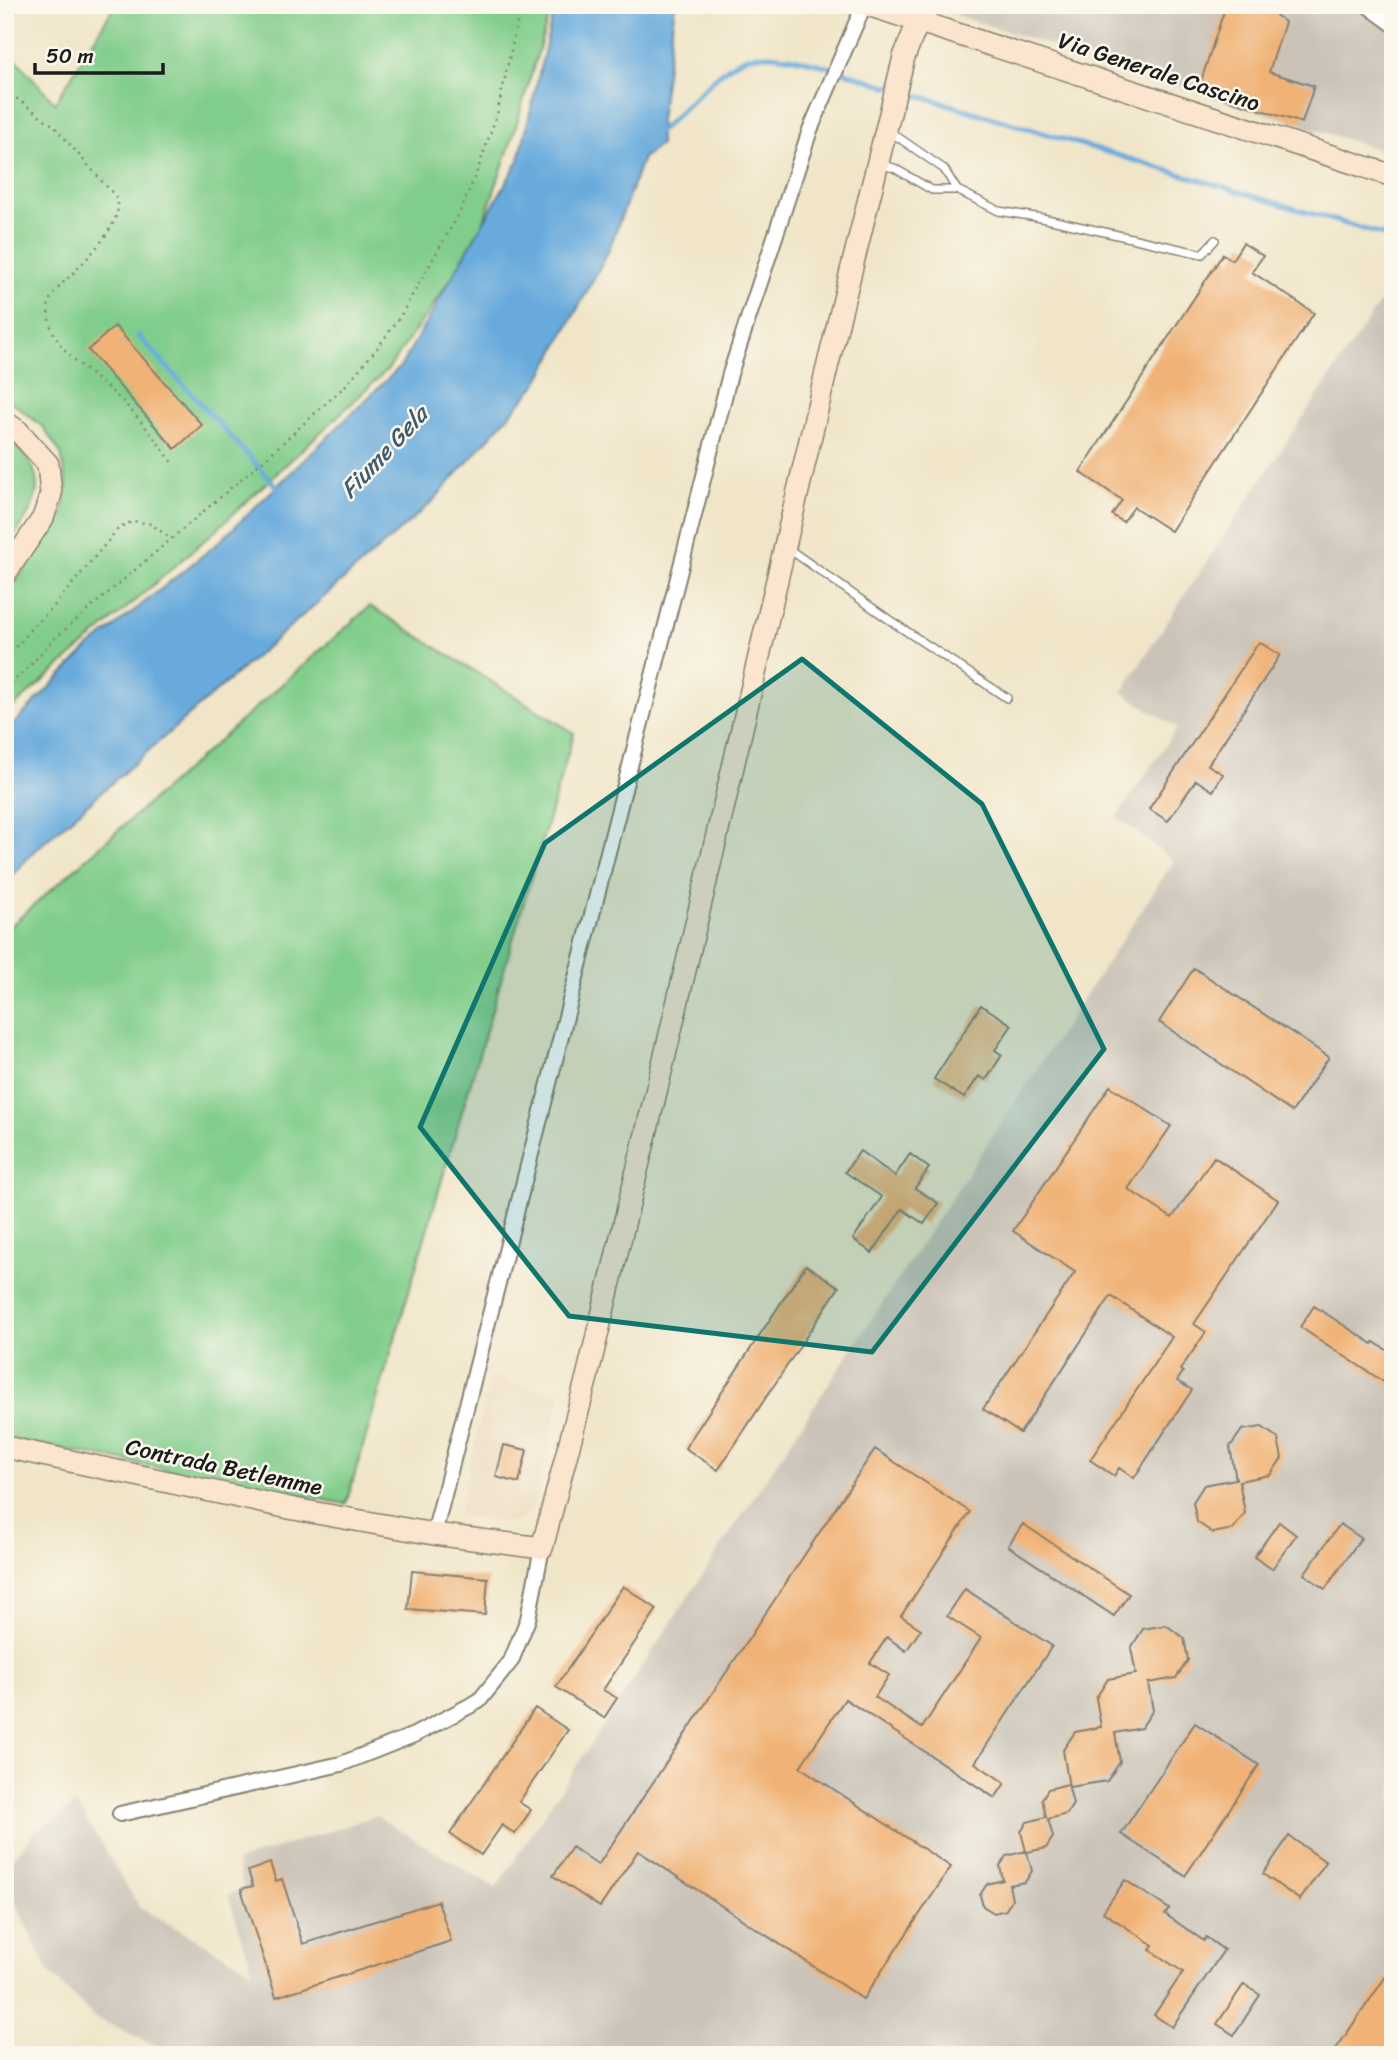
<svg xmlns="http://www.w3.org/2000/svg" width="1398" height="2060" viewBox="0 0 1398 2060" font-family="Sriracha,sans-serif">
  <rect width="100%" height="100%" fill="#fbf7ec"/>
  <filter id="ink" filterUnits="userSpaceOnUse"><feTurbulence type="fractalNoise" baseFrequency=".0143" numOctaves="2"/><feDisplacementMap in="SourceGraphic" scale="14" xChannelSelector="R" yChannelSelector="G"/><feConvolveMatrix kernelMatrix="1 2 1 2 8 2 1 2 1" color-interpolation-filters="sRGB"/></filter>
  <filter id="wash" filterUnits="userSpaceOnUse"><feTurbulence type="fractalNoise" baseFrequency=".00686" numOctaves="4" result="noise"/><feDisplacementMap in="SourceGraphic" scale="28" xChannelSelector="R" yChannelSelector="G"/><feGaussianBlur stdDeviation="1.57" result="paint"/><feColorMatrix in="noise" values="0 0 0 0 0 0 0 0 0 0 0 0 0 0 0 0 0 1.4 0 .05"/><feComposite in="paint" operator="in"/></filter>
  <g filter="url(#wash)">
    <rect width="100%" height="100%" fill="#f0e5c8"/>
    <path fill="#ebd8ba" d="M 491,1377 L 560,1396 L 537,1494 L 530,1513 L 520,1520 L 509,1523 L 457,1516 Z"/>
    <path fill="#cbc3b8" d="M 960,5 L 1393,5 L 1393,154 L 956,15 Z
      M 1393,283 L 1393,2055 L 177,2055 L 95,2018 L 50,1974 L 12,1896 L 11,1861 L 36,1831 L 76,1803 L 140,1908 L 253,1971 L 228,1895 L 243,1888 L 237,1861 L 376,1816 L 496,1888 L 1174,861 L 1117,817 L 1177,728 L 1122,692 L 1187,591 Z"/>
    <path fill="#81cd8b" stroke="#4e7454" stroke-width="2" d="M 115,5 L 552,5 L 513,136 L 477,241 L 389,368 L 215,531 L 5,714 L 5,597 L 62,516 L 67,485 L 61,454 L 43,427 L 5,397 L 5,47 L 55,103 Z
      M 5,437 C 57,477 37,505 5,549 Z
      M 370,606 L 574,733 L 346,1504 L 5,1438 L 5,931 Z"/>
    <path fill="#68aadc" stroke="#42637c" stroke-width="2" d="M 555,5 L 675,5 L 660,119 L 660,145 L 643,158 L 608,252 L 537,384 L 432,502 L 32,853 L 5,884 L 5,733 L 88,648 L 219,542 L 401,366 L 519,160 Z"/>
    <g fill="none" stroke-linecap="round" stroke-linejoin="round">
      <path stroke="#68aadc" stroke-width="5" d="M 900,90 L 1393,238
        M 660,131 C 680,113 720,69 742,59 C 777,44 854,76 890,87
        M 138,335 L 276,486"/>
    </g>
    <g id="blocks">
      <path fill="#f0b276" d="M 1226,5 L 1263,5 L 1285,22 L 1269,72 L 1314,86 L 1302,123 L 1198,90 Z
        M 1243,243 L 1263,256 L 1252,272 L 1314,313 L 1171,531 L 1134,507 L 1123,522 L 1112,515 L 1122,500 L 1080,472 L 1223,254 L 1232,260 Z
        M 115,326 L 202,425 L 175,449 L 88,350 Z
        M 1259,642 L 1280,655 L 1208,765 L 1223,774 L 1213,791 L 1196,780 L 1168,821 L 1149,809 Z
        M 1194,968 L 1329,1057 L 1292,1112 L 1159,1022 Z
        M 981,1005 L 1012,1025 L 995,1050 L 1002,1055 L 986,1080 L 979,1076 L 964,1098 L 934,1079 Z
        M 1110,1086 L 1171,1126 L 1128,1189 L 1172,1218 L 1214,1157 L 1278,1200 L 1194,1324 L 1206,1332 L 1180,1370 L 1183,1372 L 1177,1381 L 1192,1390 L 1134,1478 L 1119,1468 L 1114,1476 L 1090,1460 L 1172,1337 L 1111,1296 L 1020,1433 L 983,1409 L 1075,1272 L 1013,1231 Z
        M 860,1151 L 895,1176 L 910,1154 L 929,1168 L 915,1188 L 938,1203 L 924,1224 L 902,1209 L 872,1253 L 853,1239 L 882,1197 L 845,1172 Z
        M 806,1265 L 839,1287 L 718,1470 L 685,1448 Z
        M 1314,1306 L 1373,1344 L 1374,1342 L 1393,1354 L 1393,1388 L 1300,1327 Z
        M 1262,1427 L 1278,1438 L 1282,1458 L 1270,1475 L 1239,1481 L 1245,1513 L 1233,1529 L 1213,1533 L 1197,1522 L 1193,1502 L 1204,1485 L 1236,1479 L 1230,1447 L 1242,1430 Z
        M 504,1445 L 527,1450 L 519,1483 L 496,1477 Z
        M 875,1449 L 970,1512 L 901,1616 L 921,1629 L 906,1651 L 887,1637 L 870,1663 L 889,1675 L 875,1697 L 922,1728 L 981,1638 L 947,1616 L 965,1589 L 1052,1646 L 975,1763 L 1005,1783 L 995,1798 L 845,1699 L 800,1767 L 951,1867 L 863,1999 L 638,1851 L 600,1907 L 553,1876 L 572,1847 L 598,1865 Z
        M 1279,1522 L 1296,1535 L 1272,1569 L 1254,1557 Z
        M 1023,1524 L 1129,1594 L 1114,1616 L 1008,1546 Z
        M 1340,1524 L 1361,1538 L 1325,1589 L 1304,1574 Z
        M 412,1571 L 488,1578 L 485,1615 L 408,1609 Z
        M 623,1586 L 657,1609 L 603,1690 L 617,1698 L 604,1718 L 556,1687 Z
        M 1166,1625 L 1184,1638 L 1188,1660 L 1176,1678 L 1148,1683 L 1153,1710 L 1141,1728 L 1115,1733 L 1120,1762 L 1107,1781 L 1069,1787 L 1063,1750 L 1075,1732 L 1101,1727 L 1096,1698 L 1108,1679 L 1136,1674 L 1131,1648 L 1143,1629 Z
        M 535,1708 L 568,1730 L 519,1802 L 531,1810 L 515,1834 L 502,1825 L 481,1855 L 450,1834 Z
        M 1195,1723 L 1259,1765 L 1185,1876 L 1121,1834 Z
        M 1068,1784 L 1073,1804 L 1067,1814 L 1048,1819 L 1053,1837 L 1046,1848 L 1027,1852 L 1032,1871 L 1025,1882 L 1009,1885 L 1012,1899 L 1006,1910 L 994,1913 L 983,1906 L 980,1895 L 987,1884 L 1003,1880 L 1000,1866 L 1006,1856 L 1026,1851 L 1021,1832 L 1027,1822 L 1046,1817 L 1042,1799 L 1048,1789 Z
        M 1289,1836 L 1326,1862 L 1300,1900 L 1263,1874 Z
        M 270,1863 L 276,1881 L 282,1879 L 303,1944 L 438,1901 L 451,1941 L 276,1997 L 241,1889 L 253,1886 L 248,1871 Z
        M 1125,1880 L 1169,1909 L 1165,1914 L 1204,1941 L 1206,1937 L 1224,1950 L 1172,2027 L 1154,2015 L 1183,1972 L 1150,1950 L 1153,1945 L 1103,1912 Z
        M 1393,1966 L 1393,2055 L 1332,2055 Z
        M 1244,1984 L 1260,1995 L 1234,2035 L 1217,2024 Z"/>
    </g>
  </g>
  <g filter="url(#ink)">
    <use href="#blocks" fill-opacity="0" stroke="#868072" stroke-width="2"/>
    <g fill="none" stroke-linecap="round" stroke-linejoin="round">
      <g stroke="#868072" stroke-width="10">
        <path id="lane" d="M 882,165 L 894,168 L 932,190 L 957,190 L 944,169 L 889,131
          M 957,190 L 999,211 L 1042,218 L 1202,254 L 1215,240
          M 786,547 L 894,623 L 1007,698"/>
      </g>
      <g stroke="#868072" stroke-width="18">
        <path id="street" d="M 1367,5 L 1393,24
          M 434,1534 L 730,374 L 810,130 L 864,5
          M 120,1814 L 341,1764 L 414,1735 L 479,1701 L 511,1661 L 528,1619 L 542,1548"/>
      </g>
      <g stroke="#868072" stroke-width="24">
        <path id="secondary" d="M 868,5 L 1393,176
          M 5,422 L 18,431 L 48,464 L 51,494 L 43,518 L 5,574
          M 5,1447 L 294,1509 L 434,1534 L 542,1548 L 587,1377 L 666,1051 L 826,372 L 904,57 L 918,22 L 928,5"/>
      </g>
      <path stroke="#868072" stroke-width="2.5" stroke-dasharray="2 5" stroke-linecap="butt" d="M 5,90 L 53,125 L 114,195 C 116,198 118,201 118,204 C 120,227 83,263 68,278 C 61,285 51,294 49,303 C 48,307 48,315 49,319 C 54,353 103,380 126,405 C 143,423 158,443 173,463
        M 5,656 L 19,644 L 30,630 L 54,606 L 118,529 L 133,521 L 151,524 L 171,539
        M 5,688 L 26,670 L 54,639 L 266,458 L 345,386 L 379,346 L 401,315 L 460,212 L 478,169 L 497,114 L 521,5"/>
      <use href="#lane" stroke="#fff" stroke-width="7"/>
      <use href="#street" stroke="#fff" stroke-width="14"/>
      <use href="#secondary" stroke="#fce5cf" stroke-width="21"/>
    </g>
  </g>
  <path fill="#0f766e" fill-opacity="0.2" stroke="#0f766e" stroke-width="5" stroke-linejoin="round" d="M 802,659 L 982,804 L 1104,1049 L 872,1352 L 569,1316 L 420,1127 L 545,843 Z"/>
  <g text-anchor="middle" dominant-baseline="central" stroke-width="5" stroke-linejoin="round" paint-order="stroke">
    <g font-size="23" fill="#1c1c1c" stroke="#fbf7ec">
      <text transform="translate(1159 72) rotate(18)">Via Generale Cascino</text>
      <text transform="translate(224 1467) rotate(12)">Contrada Betlemme</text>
    </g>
    <g font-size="24" font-style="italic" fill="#3e5c72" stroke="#fbf7ec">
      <text transform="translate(384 452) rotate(-47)">Fiume Gela</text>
    </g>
  </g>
  <rect width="1398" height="2060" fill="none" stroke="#fbf7ec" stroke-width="28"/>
  <path d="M35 63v10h128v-10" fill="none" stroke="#1c1c1c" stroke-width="3.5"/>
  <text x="46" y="63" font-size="21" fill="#1c1c1c" stroke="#fbf7ec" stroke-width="5" paint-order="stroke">50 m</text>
</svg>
